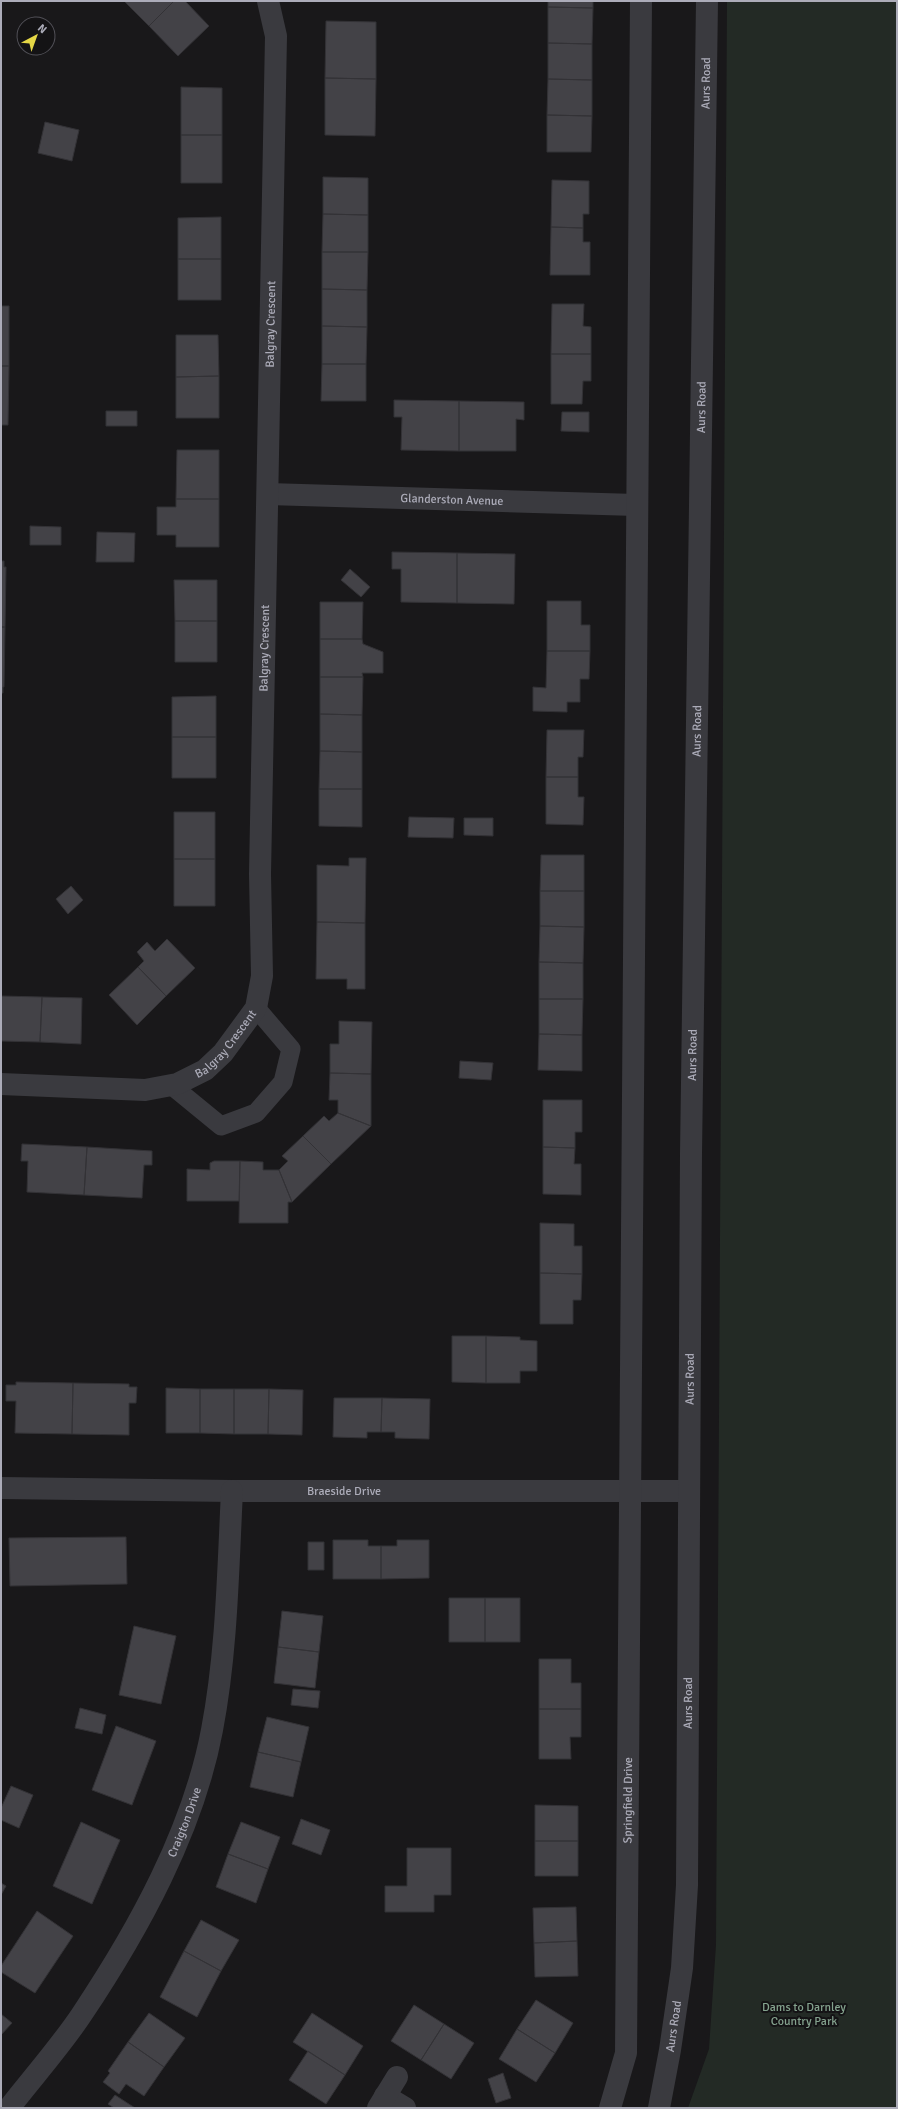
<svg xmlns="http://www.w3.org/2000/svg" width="898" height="2109" viewBox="0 0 898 2109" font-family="Signika,sans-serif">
  <rect width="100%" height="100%" fill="#19181a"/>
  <path fill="#232a25" d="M 727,1 L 897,1 L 897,2108 L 688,2108 L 709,2049 L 716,1945 Z"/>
  <path fill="#434247" stroke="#333236" d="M 124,1 L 174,1 L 149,26 Z
    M 174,1 L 185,1 L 209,26 L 178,56 L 149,26 Z
    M 548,1 L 593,1 L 593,8 L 548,7 Z
    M 548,7 L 593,8 L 592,44 L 548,43 Z
    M 326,21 L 376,22 L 376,79 L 325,78 Z
    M 548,43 L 592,44 L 592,80 L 548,79 Z
    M 325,78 L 376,79 L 375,136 L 325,135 Z
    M 548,79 L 592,80 L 592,116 L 547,115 Z
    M 181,87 L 222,88 L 222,135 L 181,135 Z
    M 547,115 L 592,116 L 591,152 L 547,152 Z
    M 45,122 L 79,130 L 72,161 L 38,153 Z
    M 181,135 L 222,135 L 222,183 L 181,183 Z
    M 323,177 L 368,178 L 368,215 L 323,214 Z
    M 552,180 L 589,181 L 589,214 L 583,214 L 583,228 L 551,227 Z
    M 323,214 L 368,215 L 368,252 L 322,252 Z
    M 221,217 L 221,259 L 178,259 L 178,218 Z
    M 551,227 L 583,228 L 583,242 L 590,242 L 590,275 L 550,275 Z
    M 322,252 L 368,252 L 367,290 L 322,289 Z
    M 178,259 L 221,259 L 221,300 L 178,300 Z
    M 322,289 L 367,290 L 367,327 L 322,326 Z
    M 552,304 L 584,304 L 583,326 L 591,327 L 591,354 L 551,354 Z
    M 1,306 L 9,306 L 9,366 L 1,366 Z
    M 322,326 L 367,327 L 366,364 L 322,364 Z
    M 176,335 L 218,335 L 219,376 L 176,377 Z
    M 551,354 L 591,354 L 591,381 L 583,381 L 582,404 L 551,404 Z
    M 322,364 L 366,364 L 366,401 L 321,401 Z
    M 1,366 L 9,366 L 8,425 L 1,425 Z
    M 219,376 L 219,418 L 176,418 L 176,377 Z
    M 394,400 L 459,401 L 459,451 L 401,450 L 402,417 L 394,417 Z
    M 459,401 L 524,402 L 524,420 L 516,419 L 516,451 L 459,451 Z
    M 106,411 L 137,411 L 137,426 L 106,426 Z
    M 562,412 L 589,412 L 589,432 L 561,431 Z
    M 177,450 L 219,450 L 219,499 L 176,499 Z
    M 176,499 L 219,499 L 219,547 L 176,547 L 176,535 L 157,535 L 157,507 L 176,507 Z
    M 30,526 L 61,527 L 61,545 L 30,545 Z
    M 97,532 L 135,533 L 134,562 L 96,562 Z
    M 392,552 L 457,553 L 457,603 L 401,602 L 401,569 L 392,569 Z
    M 457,553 L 515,554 L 514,604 L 457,603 Z
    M 1,561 L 4,561 L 4,567 L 6,567 L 5,627 L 1,627 Z
    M 350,569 L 370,587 L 361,597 L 341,580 Z
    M 174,580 L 217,580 L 217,621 L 175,621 Z
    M 547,601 L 581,601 L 581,625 L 590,625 L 590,651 L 547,651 Z
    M 320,602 L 363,602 L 362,639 L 320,639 Z
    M 175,621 L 217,621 L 217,662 L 175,662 Z
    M 1,627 L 5,627 L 4,687 L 3,687 L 3,693 L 1,693 Z
    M 320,639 L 362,639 L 363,644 L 383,652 L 383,673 L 362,673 L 363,677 L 320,677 Z
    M 547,651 L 590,651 L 589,679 L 580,679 L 580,702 L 567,702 L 567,712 L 533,711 L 533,687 L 546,688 Z
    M 320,677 L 363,677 L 362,715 L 320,714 Z
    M 216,696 L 216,737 L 172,737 L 172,697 Z
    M 320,714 L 362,715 L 362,752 L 320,751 Z
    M 547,730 L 584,730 L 583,757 L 578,757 L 578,777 L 546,777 Z
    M 172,737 L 216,737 L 216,778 L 172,778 Z
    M 320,751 L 362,752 L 362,789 L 319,789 Z
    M 546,777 L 578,777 L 578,797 L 584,797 L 583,825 L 546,824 Z
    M 319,789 L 362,789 L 362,827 L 319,826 Z
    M 174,812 L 215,812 L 215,859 L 174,859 Z
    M 409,817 L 454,818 L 453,838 L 408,837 Z
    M 464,818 L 493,818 L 493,836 L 464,835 Z
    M 541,855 L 584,855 L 584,891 L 540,891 Z
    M 349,858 L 366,858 L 365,923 L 317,922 L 317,865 L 349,866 Z
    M 174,859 L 215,859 L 215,906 L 174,906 Z
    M 71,886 L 83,900 L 68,914 L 56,899 Z
    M 540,891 L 584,891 L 584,927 L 540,926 Z
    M 317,922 L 365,923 L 365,989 L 347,989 L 347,979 L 316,979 Z
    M 540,926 L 584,927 L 583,963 L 539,962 Z
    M 167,939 L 195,968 L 166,996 L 138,967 L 144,961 L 137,952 L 147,942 L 155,951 Z
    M 539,962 L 583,963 L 583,999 L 539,999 Z
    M 138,967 L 166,996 L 137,1025 L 109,995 Z
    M 1,996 L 42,997 L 40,1042 L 1,1041 Z
    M 42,997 L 82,998 L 81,1044 L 40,1042 Z
    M 539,999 L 583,999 L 582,1035 L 539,1034 Z
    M 339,1021 L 372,1022 L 371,1074 L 330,1073 L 330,1044 L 339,1044 Z
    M 539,1034 L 582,1035 L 582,1071 L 538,1070 Z
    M 460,1061 L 493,1063 L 491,1080 L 459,1078 Z
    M 330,1073 L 371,1074 L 371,1126 L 338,1113 L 338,1100 L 329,1100 Z
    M 543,1100 L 582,1100 L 582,1132 L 575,1132 L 575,1148 L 543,1147 Z
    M 338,1113 L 371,1126 L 331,1164 L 303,1136 L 324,1116 L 329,1121 Z
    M 303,1136 L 331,1164 L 292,1202 L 279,1170 L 288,1161 L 282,1156 Z
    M 22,1144 L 87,1147 L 84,1195 L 27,1192 L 28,1161 L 21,1161 Z
    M 87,1147 L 152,1151 L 152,1165 L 144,1165 L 142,1198 L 84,1195 Z
    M 543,1147 L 575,1148 L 574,1164 L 581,1164 L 581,1195 L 543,1194 Z
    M 214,1161 L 240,1161 L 239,1201 L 187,1201 L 187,1169 L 210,1170 L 210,1163 Z
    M 240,1161 L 263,1162 L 263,1170 L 279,1170 L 292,1202 L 288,1202 L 288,1223 L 239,1223 Z
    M 540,1223 L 574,1224 L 574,1246 L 582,1246 L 582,1274 L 540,1273 Z
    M 540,1273 L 582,1274 L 581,1300 L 573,1300 L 573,1324 L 540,1324 Z
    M 452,1336 L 486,1336 L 486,1383 L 452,1382 Z
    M 486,1336 L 520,1337 L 520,1340 L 537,1341 L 537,1371 L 520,1371 L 520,1383 L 486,1383 Z
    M 16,1382 L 73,1383 L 72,1434 L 15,1433 L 16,1401 L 6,1401 L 6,1385 L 16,1385 Z
    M 73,1383 L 129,1384 L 129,1387 L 137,1387 L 136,1403 L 129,1403 L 129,1435 L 72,1434 Z
    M 166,1388 L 200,1389 L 200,1433 L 166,1433 Z
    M 200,1389 L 234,1389 L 234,1434 L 200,1433 Z
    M 234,1389 L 269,1389 L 268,1434 L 234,1434 Z
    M 269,1389 L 303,1390 L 302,1435 L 268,1434 Z
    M 334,1398 L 382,1398 L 381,1432 L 367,1432 L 367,1438 L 333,1437 Z
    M 382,1398 L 430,1399 L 429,1439 L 395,1438 L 395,1432 L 381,1432 Z
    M 126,1537 L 127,1584 L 10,1586 L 9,1538 Z
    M 333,1540 L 368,1540 L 368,1546 L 381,1546 L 381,1579 L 333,1579 Z
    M 397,1540 L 429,1540 L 429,1578 L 381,1579 L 381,1546 L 397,1546 Z
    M 308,1542 L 324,1542 L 324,1570 L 308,1570 Z
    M 449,1598 L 485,1598 L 485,1642 L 449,1642 Z
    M 485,1598 L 520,1598 L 520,1642 L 485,1642 Z
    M 282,1611 L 323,1616 L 319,1652 L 278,1647 Z
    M 134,1626 L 176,1636 L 161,1704 L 119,1695 Z
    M 278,1647 L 319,1652 L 315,1688 L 274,1683 Z
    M 539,1659 L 571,1659 L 571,1683 L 581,1683 L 581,1709 L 539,1709 Z
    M 293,1689 L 320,1691 L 318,1708 L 291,1705 Z
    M 80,1708 L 106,1715 L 102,1734 L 75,1728 Z
    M 539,1709 L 581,1709 L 581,1737 L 570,1737 L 571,1759 L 539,1759 Z
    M 267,1717 L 309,1727 L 301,1762 L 258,1752 Z
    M 116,1726 L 156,1741 L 132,1805 L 92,1790 Z
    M 258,1752 L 301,1762 L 293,1797 L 250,1787 Z
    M 11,1786 L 33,1795 L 19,1828 L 1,1820 L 1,1808 Z
    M 535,1805 L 578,1806 L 578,1841 L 535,1841 Z
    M 301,1819 L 330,1830 L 321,1855 L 292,1844 Z
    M 81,1822 L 120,1840 L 92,1904 L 53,1886 Z
    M 241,1822 L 280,1837 L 268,1869 L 228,1854 Z
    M 535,1841 L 578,1841 L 578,1876 L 535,1876 Z
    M 407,1848 L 451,1848 L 451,1895 L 434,1895 L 434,1912 L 385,1912 L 385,1886 L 407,1886 Z
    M 228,1854 L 268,1869 L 256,1903 L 216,1887 Z
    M 1,1883 L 6,1886 L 1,1895 Z
    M 576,1907 L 577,1941 L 534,1943 L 533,1908 Z
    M 37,1911 L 73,1936 L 35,1993 L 1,1972 L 1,1966 Z
    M 201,1920 L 239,1940 L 221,1971 L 184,1951 Z
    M 577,1941 L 578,1976 L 535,1977 L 534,1943 Z
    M 184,1951 L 221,1971 L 197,2017 L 160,1997 Z
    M 536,2000 L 573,2023 L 555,2053 L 517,2029 Z
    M 414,2005 L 444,2024 L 421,2060 L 391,2041 Z
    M 149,2013 L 185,2038 L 164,2067 L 128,2042 Z
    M 312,2013 L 363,2046 L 345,2075 L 293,2042 Z
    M 1,2014 L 12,2023 L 1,2035 Z
    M 444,2024 L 474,2043 L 451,2079 L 421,2060 Z
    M 517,2029 L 555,2053 L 536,2082 L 499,2059 Z
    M 128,2042 L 164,2067 L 144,2096 L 126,2084 L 119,2094 L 103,2082 L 110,2073 L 108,2071 Z
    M 308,2051 L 345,2075 L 326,2104 L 289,2080 Z
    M 503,2073 L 511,2098 L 496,2103 L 488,2079 Z
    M 115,2095 L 135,2108 L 114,2108 L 108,2104 Z"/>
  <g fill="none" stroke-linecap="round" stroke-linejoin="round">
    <path stroke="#3a3a3f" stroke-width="19" d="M 171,1085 L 221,1126 L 256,1113 L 283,1082 L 291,1049 L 256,1008"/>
    <g stroke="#3a3a3f" stroke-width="22">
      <path id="s1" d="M 268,494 L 636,505"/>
      <path id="s2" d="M 1,1084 L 145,1090 L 177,1084 L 205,1070 L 223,1053 L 256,1008 L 262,976 L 260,874 L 276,36 L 268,1"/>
      <path id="s3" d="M 1,1488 L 232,1491 L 688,1491"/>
      <path d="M 385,2096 L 405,2108"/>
      <path id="s4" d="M 9,2108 C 33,2077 60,2047 82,2014 C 138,1930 193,1831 212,1730 C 227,1651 228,1570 232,1491"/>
      <path d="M 378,2108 L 397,2077"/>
      <path id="s5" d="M 610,2108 L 626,2053 L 641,1"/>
    </g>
    <path stroke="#3a3a3f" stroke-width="22" id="s6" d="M 659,2108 L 670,2050 L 682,1968 L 687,1885 L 691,1154 L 707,1"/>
  </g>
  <g text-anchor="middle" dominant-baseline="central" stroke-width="4" stroke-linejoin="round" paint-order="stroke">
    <g font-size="12" fill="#acacb9" stroke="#141315">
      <text stroke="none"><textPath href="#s6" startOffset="2027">Aurs Road</textPath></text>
      <text stroke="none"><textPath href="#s2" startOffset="973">Balgray Crescent</textPath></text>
      <text stroke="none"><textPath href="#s6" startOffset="1703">Aurs Road</textPath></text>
      <text stroke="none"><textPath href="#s1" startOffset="184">Glanderston Avenue</textPath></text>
      <text stroke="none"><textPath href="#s2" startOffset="649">Balgray Crescent</textPath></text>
      <text stroke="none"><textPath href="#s6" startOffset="1379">Aurs Road</textPath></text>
      <text stroke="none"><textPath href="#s2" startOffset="241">Balgray Crescent</textPath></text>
      <text stroke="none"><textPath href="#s6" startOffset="1055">Aurs Road</textPath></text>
      <text stroke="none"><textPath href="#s6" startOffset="731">Aurs Road</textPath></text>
      <text stroke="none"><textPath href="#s3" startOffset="343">Braeside Drive</textPath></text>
      <text stroke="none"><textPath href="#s6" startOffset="407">Aurs Road</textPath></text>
      <text stroke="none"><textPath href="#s5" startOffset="310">Springfield Drive</textPath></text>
      <text stroke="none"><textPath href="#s4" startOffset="337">Craigton Drive</textPath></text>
      <text stroke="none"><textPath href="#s6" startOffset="83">Aurs Road</textPath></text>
    </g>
    <g font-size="12" fill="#84a28e" stroke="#141315">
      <text x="804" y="2007">Dams to Darnley<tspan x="804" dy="14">Country Park</tspan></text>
    </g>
  </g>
  <rect width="898" height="2109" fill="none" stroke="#acacb9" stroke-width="4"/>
  <g transform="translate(36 36) rotate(41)"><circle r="19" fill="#141315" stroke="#515057"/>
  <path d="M0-3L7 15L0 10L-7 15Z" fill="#e5d746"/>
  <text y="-6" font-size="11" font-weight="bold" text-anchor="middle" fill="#acacb9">N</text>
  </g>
</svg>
